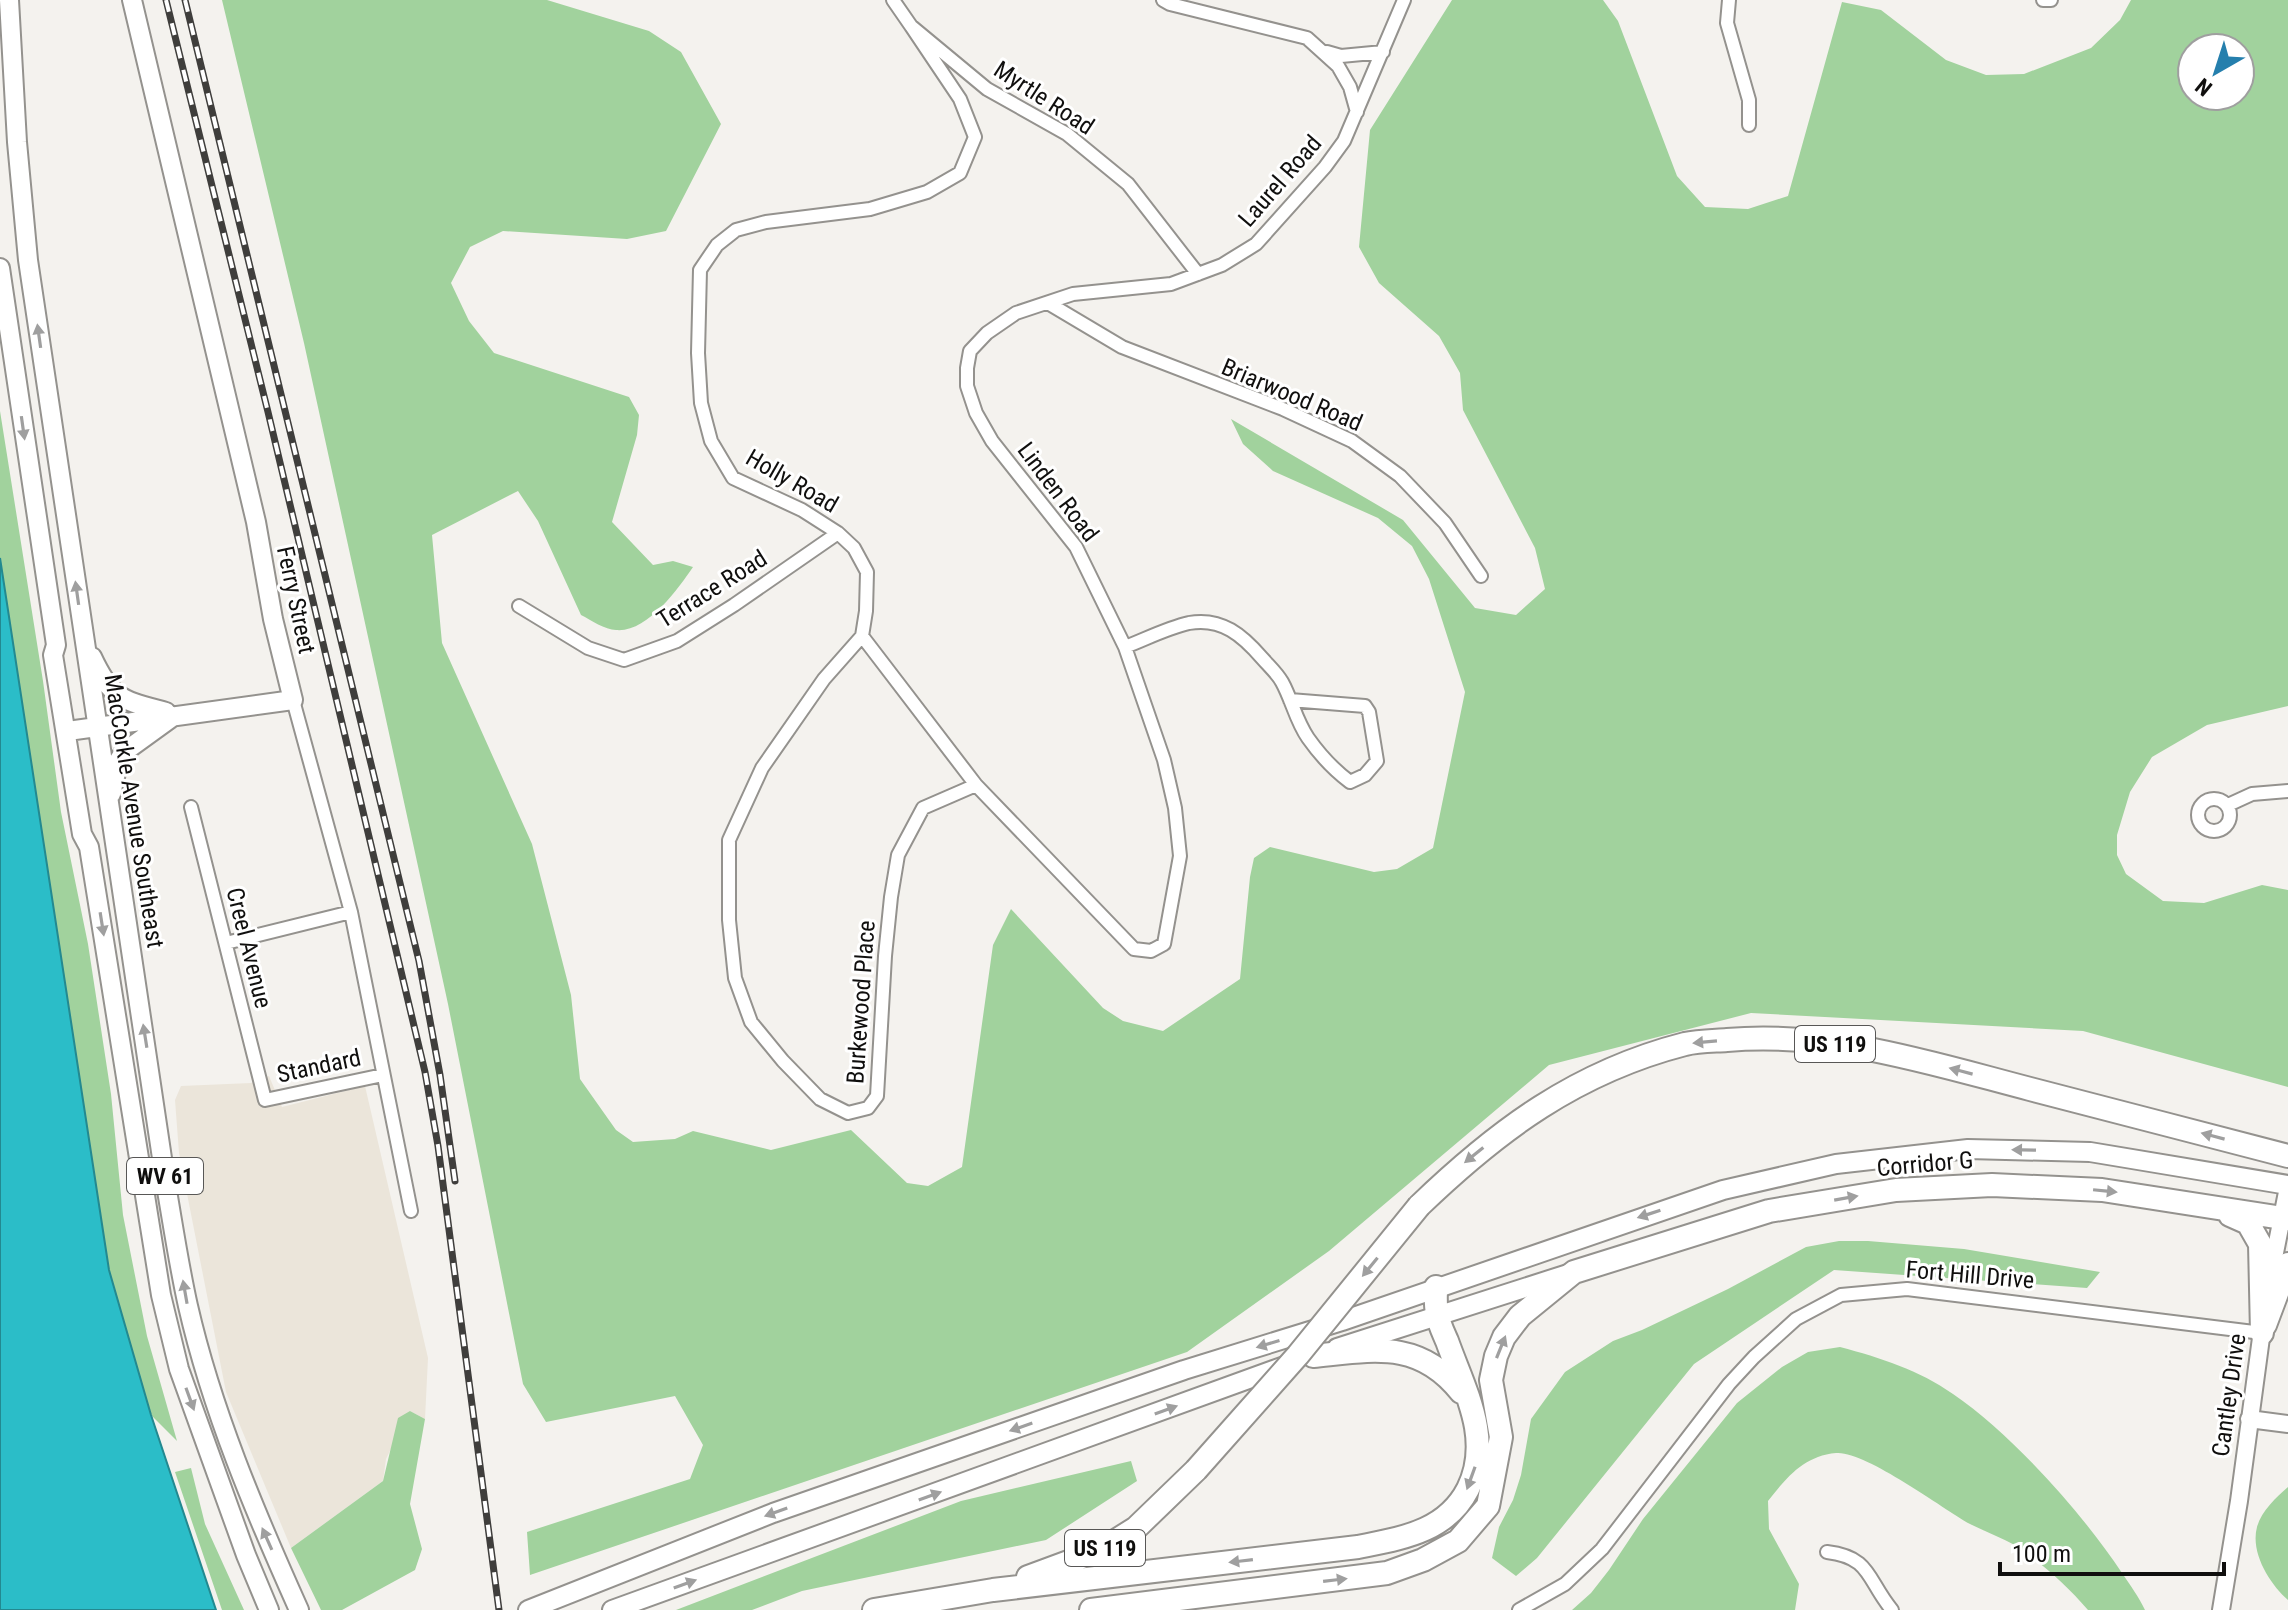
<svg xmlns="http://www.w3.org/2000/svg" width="2288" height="1610" viewBox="0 0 2288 1610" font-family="'Roboto Condensed',sans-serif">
  <rect width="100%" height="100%" fill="#f4f2ee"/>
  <path fill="#ebe5da" d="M 269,1076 L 282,1107 L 365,1086 L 428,1358 L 425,1419 L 410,1411 L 386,1459 L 383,1481 L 291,1548 L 226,1392 L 179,1153 L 175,1100 L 181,1086 L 251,1083 Z"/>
  <path fill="#a1d29d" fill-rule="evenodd" d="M 222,0 L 547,0 L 649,31 L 681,52 L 721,124 L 666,231 L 627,239 L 503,231 L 470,247 L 451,283 L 469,321 L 494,353 L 629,397 L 639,415 L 637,435 L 612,522 L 653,565 L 673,561 L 693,567 C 678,589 647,633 616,630 C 605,630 591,620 581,615 L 538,521 L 518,491 L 432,535 L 442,643 L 532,844 L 571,995 L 580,1079 L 616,1130 L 633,1142 L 675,1139 L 693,1131 L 771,1150 L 851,1130 L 907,1183 L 928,1186 L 962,1167 L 993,945 L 1011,909 L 1103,1008 L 1123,1021 L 1163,1031 L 1240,979 L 1250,877 L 1254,858 L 1270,847 L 1374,872 L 1397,869 L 1433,848 L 1465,692 L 1429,579 L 1412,546 L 1378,518 L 1273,471 L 1243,444 L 1231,419 L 1403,520 L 1475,608 L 1516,615 L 1545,589 L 1535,548 L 1463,410 L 1460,373 L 1439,336 L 1379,283 L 1359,247 L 1370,130 L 1452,0 L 1603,0 L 1618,21 L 1677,176 L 1705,207 L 1748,209 L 1788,196 L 1842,2 L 1881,10 L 1946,60 L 1986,75 L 2024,74 L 2091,48 L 2120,20 L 2131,0 L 2288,0 L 2288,706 L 2207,725 L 2152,757 L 2130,792 L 2117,835 L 2117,855 L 2126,874 L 2163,901 L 2204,903 L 2262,885 L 2288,890 L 2288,1087 L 2083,1031 L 1751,1013 L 1549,1065 L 1329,1251 L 1187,1352 L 530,1575 L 527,1532 L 690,1479 L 703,1445 L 675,1396 L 546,1422 L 523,1384 L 448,1004 L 304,343 ZM 2192,48 L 2240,48 L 2240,96 L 2192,96 Z
    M 0,411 L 43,681 L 61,812 L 88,944 L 111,1094 L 123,1215 L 147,1336 L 177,1441 L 151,1415 L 109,1270 L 0,558 Z
    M 1839,1241 L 1868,1241 L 1964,1249 L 2100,1272 L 2087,1288 L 1834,1270 L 1694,1364 L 1537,1558 L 1516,1576 L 1492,1558 L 1499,1527 L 1513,1500 L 1521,1475 L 1531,1419 L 1565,1372 L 1613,1341 L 1642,1330 L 1728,1289 L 1806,1247 Z
    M 1840,1347 C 1881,1358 1919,1370 1953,1394 C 2012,1434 2083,1514 2122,1573 C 2130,1585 2139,1597 2145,1610 L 2088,1610 C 2069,1588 2048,1569 2025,1552 C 2009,1540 1988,1533 1970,1524 C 1942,1508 1864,1450 1836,1453 C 1804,1456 1787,1477 1768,1501 L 1769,1529 L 1799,1584 L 1795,1610 L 1572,1610 L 1591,1593 L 1609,1570 L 1643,1519 L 1737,1403 L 1782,1367 L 1808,1352 Z
    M 410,1411 L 425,1419 L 410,1504 L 422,1549 L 415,1570 L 342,1610 L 321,1610 L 291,1548 L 383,1481 L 398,1418 Z
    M 1131,1461 L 1137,1481 L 1046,1540 L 802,1591 L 752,1610 L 676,1610 L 961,1501 Z
    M 191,1468 L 205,1524 L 244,1610 L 222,1610 L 175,1472 Z
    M 2288,1487 L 2288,1600 C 2270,1584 2250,1553 2257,1527 C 2261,1512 2276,1497 2288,1487 Z"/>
  <path fill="#2bbdc8" stroke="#238990" stroke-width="2" d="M 0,558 L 109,1270 L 151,1415 L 216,1610 L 0,1610 Z"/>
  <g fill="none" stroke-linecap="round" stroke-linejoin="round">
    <g stroke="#94928e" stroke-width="16">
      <path id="street" d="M 893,0 L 911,26 L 987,89 L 1067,134 L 1128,184 L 1198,274
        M 1163,0 L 1170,4 L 1307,38 L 1338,66 L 1350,87 L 1357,112
        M 1729,0 L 1727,23 L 1749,100 L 1749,125
        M 2043,0 L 2051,0
        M 911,26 L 960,99 L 975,137 L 960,173 L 927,192 L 870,209 L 766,222 L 736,230 L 717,245 L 700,270 L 698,353 L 701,403 L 711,441 L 733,478 L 802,510 L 838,533 L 854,548 L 867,572 L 866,611 L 862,636 L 976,785 L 1134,949 L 1151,951 L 1164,944 L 1180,856 L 1175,808 L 1164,760 L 1125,647 L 1076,547 L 992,441 L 976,413 L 967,386 L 967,368 L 970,351 L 987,333 L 1016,313 L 1073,294 L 1171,284 L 1222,265 L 1256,244 L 1325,167 L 1344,141 L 1404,0
        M 1327,52 L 1341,56 L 1383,52
        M 1048,303 L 1122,347 L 1283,409 L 1352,441 L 1400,476 L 1445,523 L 1481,576
        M 519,606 L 588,648 L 624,660 L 677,641 L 734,605 L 838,533
        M 862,636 L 824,679 L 762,768 L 729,840 L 729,920 L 735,978 L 751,1022 L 783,1061 L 820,1099 L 848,1113 L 868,1108 L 877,1096 L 885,956 L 891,897 L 898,855 L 923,808 L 976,785
        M 1125,647 C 1146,639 1167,628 1189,623 C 1222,617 1243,636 1262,658 C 1269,666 1277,673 1282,682 C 1292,700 1296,721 1308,738 C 1320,755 1334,770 1350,782 L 1365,775 L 1377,761 L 1369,712 L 1365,706 L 1290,700
        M 293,700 L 351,912 L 411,1211
        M2198 815a16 16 0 1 1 32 0a16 16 0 1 1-32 0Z
        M 2228,805 L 2252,794 L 2288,791
        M 191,807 L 265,1100 L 383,1075
        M 226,943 L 351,912
        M 1827,1552 C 1871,1557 1867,1580 1892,1610
        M 1519,1610 L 1565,1584 L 1602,1549 L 1729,1384 L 1754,1357 L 1796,1319 L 1841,1295 L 1907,1289 L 2262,1333"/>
    </g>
    <g stroke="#94928e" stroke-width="20">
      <path id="secondary" d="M 2268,1288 L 2288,1187
        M 2249,1419 L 2288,1424
        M 2221,1610 L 2239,1501 L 2263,1323"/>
    </g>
    <g stroke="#94928e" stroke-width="22">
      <path id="primary" d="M 9,0 L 17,142 L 28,260 L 166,1185 C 173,1225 179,1266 188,1306 C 212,1411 255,1512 299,1610
        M 0,268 L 56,645 L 53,655 L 82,834 L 89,847 L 161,1295 L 179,1369 L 246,1555 L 269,1610
        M 92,657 C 112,700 122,700 166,712
        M 75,730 L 293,700 L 273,619 L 256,522 L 132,0
        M 111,794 L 119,760 L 124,752 L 171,718
        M 1337,1348 L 1568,1274
        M 528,1610 L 773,1513 L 1184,1370 L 1342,1321 L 1723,1190 L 1836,1164 L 1968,1149 L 2090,1152 L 2288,1185
        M 612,1610 L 1290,1364"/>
    </g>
    <g stroke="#94928e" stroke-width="26">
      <path id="highway" d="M 1419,1206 C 1498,1130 1576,1072 1685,1044 C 1698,1041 1713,1041 1727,1040 C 1832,1031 1930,1063 2030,1089 C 2116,1111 2202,1134 2288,1156
        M 2230,1215 L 2248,1223 L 2260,1244 L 2262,1333
        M 2265,1325 L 2288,1264
        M 1313,1356 C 1373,1350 1419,1339 1461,1392
        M 1028,1577 L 1101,1550 L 1136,1528 L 1196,1470
        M 874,1610 L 993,1590 L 1358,1547 C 1402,1538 1446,1532 1468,1489 C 1493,1439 1464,1389 1447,1341 C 1443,1332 1438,1322 1437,1312 C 1435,1304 1436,1295 1436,1287
        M 1091,1610 L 1387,1573 L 1423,1560 L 1458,1541 L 1488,1506 L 1501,1437 L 1491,1380 L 1496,1356 L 1504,1337 L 1520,1316 L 1574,1272 L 1769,1211 L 1896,1190 L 1992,1185 L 2102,1190 L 2288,1219"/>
    </g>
    <use href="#street" stroke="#fff" stroke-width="12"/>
    <use href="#secondary" stroke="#fff" stroke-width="16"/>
    <use href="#primary" stroke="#fff" stroke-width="18"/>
    <use href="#highway" stroke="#fff" stroke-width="22"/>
    <g stroke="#3f3e3c" stroke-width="7">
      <path id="rail" d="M 166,0 L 268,412 L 425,1072 L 438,1146 L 499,1610
        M 185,0 L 419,961 L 440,1075 L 455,1181"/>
    </g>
    <use href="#rail" stroke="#fff" stroke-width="4" stroke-dasharray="12" stroke-linecap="butt"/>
    <g stroke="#94928e" stroke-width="26" stroke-linecap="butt">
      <path id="highway-bridge" d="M 1196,1470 L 1298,1355 L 1419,1206"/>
    </g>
    <use href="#highway-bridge" stroke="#fff" stroke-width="22"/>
  </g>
  <defs><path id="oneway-solid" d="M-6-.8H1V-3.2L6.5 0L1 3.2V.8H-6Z" transform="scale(2)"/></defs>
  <g fill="#9f9f9f">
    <use href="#oneway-solid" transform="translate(39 336) rotate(-98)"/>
    <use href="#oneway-solid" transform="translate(23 428) rotate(82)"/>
    <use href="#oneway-solid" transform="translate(77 593) rotate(-98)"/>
    <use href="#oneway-solid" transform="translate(102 924) rotate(81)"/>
    <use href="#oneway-solid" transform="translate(145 1036) rotate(-99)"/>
    <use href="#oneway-solid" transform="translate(1705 1042) rotate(175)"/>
    <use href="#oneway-solid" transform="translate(1961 1071) rotate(-165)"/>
    <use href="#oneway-solid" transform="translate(2213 1136) rotate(-165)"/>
    <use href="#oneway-solid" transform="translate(2024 1150) rotate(-179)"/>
    <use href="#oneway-solid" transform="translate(1474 1155) rotate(141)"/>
    <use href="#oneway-solid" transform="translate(2105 1191) rotate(6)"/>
    <use href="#oneway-solid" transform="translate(1846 1198) rotate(-10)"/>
    <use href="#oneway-solid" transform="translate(1649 1214) rotate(162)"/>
    <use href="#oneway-solid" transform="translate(1370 1267) rotate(129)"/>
    <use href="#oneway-solid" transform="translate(185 1292) rotate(-100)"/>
    <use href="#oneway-solid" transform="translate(1268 1344) rotate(163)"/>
    <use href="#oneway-solid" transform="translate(1501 1347) rotate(-68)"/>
    <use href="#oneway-solid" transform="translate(190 1399) rotate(70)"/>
    <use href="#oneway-solid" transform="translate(1166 1410) rotate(-20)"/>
    <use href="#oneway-solid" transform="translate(1021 1427) rotate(161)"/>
    <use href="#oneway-solid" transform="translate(1471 1478) rotate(110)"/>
    <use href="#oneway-solid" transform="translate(930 1496) rotate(-20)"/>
    <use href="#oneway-solid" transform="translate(776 1512) rotate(160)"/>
    <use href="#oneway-solid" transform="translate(267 1539) rotate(-114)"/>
    <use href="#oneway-solid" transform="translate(1241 1561) rotate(173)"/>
    <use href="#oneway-solid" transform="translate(1335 1580) rotate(-7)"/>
    <use href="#oneway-solid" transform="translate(685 1584) rotate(-20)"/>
  </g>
  <g text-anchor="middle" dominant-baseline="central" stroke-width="6" stroke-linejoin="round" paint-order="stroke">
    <g fill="#fff" stroke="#585756" stroke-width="2">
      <rect x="1795" y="1026" width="80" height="36" rx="6"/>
      <rect x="127" y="1158" width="76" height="36" rx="6"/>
      <rect x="1065" y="1530" width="80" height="36" rx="6"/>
    </g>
    <g font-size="22" font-weight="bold" fill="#100f0e">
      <text x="1835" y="1044">US 119</text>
      <text x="165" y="1176">WV 61</text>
      <text x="1105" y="1548">US 119</text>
    </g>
    <g font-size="24" fill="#100f0e" stroke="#fff">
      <text transform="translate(1044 98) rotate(33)">Myrtle Road</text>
      <text transform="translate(1280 181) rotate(-49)">Laurel Road</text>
      <text transform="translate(1292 395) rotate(23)">Briarwood Road</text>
      <text transform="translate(792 481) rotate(30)">Holly Road</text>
      <text transform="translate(1058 492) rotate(53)">Linden Road</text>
      <text transform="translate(712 589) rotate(-32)">Terrace Road</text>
      <text transform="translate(296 600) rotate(78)">Ferry Street</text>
      <text transform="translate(134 811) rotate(81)">MacCorkle Avenue Southeast</text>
      <text transform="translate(249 948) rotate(76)">Creel Avenue</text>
      <text transform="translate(861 1002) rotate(-86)">Burkewood Place</text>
      <text transform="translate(319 1066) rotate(-12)">Standard</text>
      <text transform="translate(1925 1164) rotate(-5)">Corridor G</text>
      <text transform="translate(1970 1275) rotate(5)">Fort Hill Drive</text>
      <text transform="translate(2229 1395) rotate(-82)">Cantley Drive</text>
    </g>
  </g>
  <g transform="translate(2216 72) rotate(219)"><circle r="38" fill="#ffffff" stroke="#9f9f9f" stroke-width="2"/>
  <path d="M0-6L14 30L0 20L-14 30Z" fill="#257fad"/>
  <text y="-12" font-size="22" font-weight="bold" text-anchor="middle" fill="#100f0e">N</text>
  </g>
  <path d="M2000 1562v12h224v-12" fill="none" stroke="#100f0e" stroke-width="4"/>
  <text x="2012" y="1562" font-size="24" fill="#100f0e" stroke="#ffffff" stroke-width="6" paint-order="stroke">100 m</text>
</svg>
